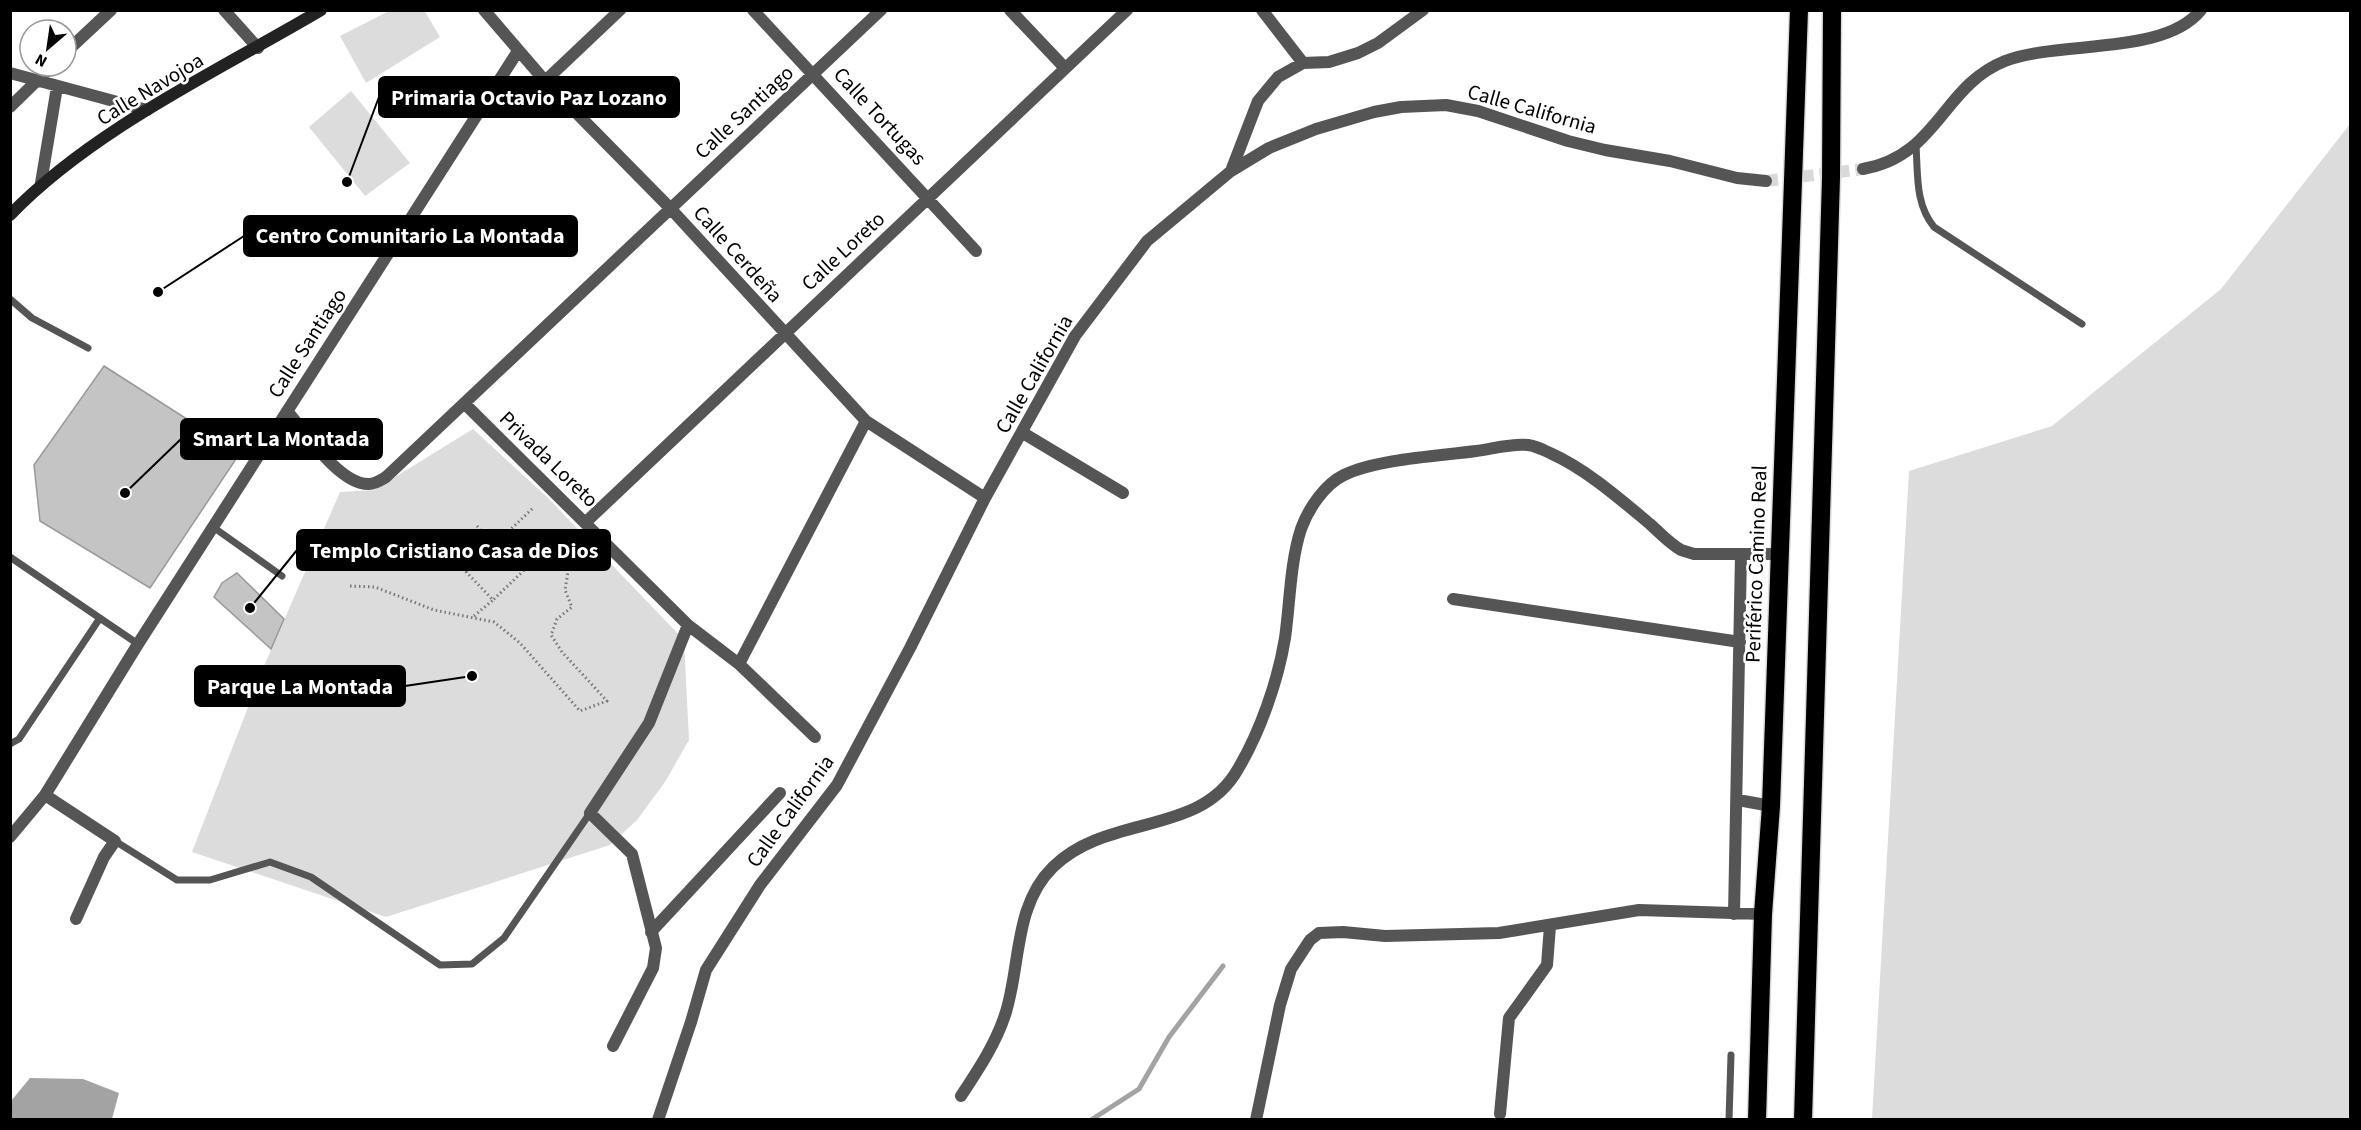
<svg xmlns="http://www.w3.org/2000/svg" width="2361" height="1130" viewBox="0 0 2361 1130" font-family="'Source Sans 3',sans-serif">
  <rect width="100%" height="100%" fill="#fff"/>
  <path fill="#dcdcdc" d="M 424,10 L 440,37 L 366,83 L 340,36 L 389,11 Z
    M 351,91 L 410,163 L 365,196 L 309,127 Z
    M 2350,124 L 2350,1119 L 1872,1119 L 1909,471 L 2052,426 L 2221,289 Z
    M 473,429 L 547,497 L 684,640 L 689,740 L 665,782 L 637,820 L 610,845 L 386,917 L 192,852 L 264,666 L 340,492 L 374,490 Z"/>
  <path fill="#a3a3a3" d="M 30,1078 L 83,1079 L 119,1093 L 112,1119 L 11,1119 L 11,1101 Z"/>
  <g fill="none" stroke-linecap="round" stroke-linejoin="round">
    <path stroke="#a3a3a3" stroke-width="5" d="M 1091,1120 L 1139,1089 L 1169,1037 L 1223,966"/>
  </g>
  <path fill="#c4c4c4" stroke="#999" stroke-width="1.5" d="M 104,366 L 240,453 L 150,588 L 40,521 L 34,465 Z
    M 237,573 L 284,619 L 271,649 L 214,597 L 222,583 Z"/>
  <g fill="none" stroke-linecap="round" stroke-linejoin="round">
    <path stroke="#d9d9d9" stroke-width="12" stroke-dasharray="12 6" stroke-linecap="butt" d="M 1766,181 L 1863,169"/>
    <g stroke="#dbdbdb" stroke-width="21">
      <path id="highway" d="M 1757,1120 L 1763,914 L 1771,806 L 1799,10
        M 1803,1120 L 1831,178 L 1832,10"/>
    </g>
    <path stroke="#777" stroke-width="3" stroke-dasharray="1.5 3" stroke-linecap="butt" d="M 477,526 L 495,545
      M 447,552 L 493,600 L 568,528
      M 466,572 L 533,508
      M 350,586 L 375,587 L 434,610 L 494,622 L 520,643 L 580,711 L 607,701 L 562,652 L 551,635 L 557,619 L 572,607 L 565,590 L 568,572
      M 474,616 L 493,600"/>
    <path stroke="#555" stroke-width="7" d="M 1916,146 C 1918,174 1915,204 1934,227 L 2082,324
      M 10,299 L 32,318 L 88,348
      M 213,527 L 282,576
      M 10,557 L 138,644
      M 10,744 L 19,739 L 100,618
      M 115,841 L 177,880 L 210,880 L 270,862 L 311,877 L 440,965 L 472,964 L 504,938 L 590,813
      M 1729,1120 L 1731,1055"/>
    <path stroke="#555" stroke-width="12" d="M 224,10 L 258,48
      M 484,10 L 545,81 L 670,208 L 866,421 L 985,498
      M 753,10 L 976,251
      M 1010,10 L 1065,68
      M 1262,10 L 1303,63
      M 66,52 L 111,10
      M 10,73 L 147,110
      M 545,81 L 620,10
      M 10,107 L 52,66
      M 1863,169 C 1938,156 1942,86 2005,61 C 2060,40 2164,56 2201,10
      M 1231,171 L 1258,101 L 1278,77 L 1303,63 L 1329,62 L 1358,53 L 1378,43 L 1423,10
      M 41,183 L 57,87
      M 465,404 L 688,625 L 739,664 L 815,737
      M 287,411 C 305,432 340,485 369,484 C 375,484 381,480 386,477 L 881,10
      M 1023,433 L 1123,493
      M 586,522 L 1127,10
      M 1453,599 L 1740,642
      M 739,664 L 866,421
      M 45,795 L 115,841 L 104,857 L 76,919
      M 1738,800 L 1771,806
      M 10,837 L 45,795 L 138,644 L 518,51
      M 1734,914 L 1741,554
      M 651,932 L 780,793
      M 613,1046 L 653,968 L 656,948 L 632,854 L 590,813 L 649,723 L 688,625
      M 961,1096 C 978,1070 995,1045 1005,1015 C 1021,967 1013,906 1053,867 C 1108,813 1200,837 1238,769 C 1260,732 1278,681 1285,638 C 1290,603 1290,563 1301,529 C 1308,509 1325,484 1344,475 C 1377,459 1439,456 1476,451 C 1492,449 1512,443 1528,445 C 1535,446 1544,450 1550,453 C 1586,469 1620,499 1650,524 C 1660,533 1669,543 1681,550 L 1694,554 L 1779,554
      M 1500,1114 L 1509,1018 L 1547,965 L 1550,926
      M 658,1120 L 691,1022 L 706,970 L 760,885 L 837,785 L 910,648 L 985,498 L 1075,336 L 1147,241 L 1231,171 L 1269,148 L 1316,129 L 1374,112 L 1401,107 L 1446,105 L 1478,111 L 1568,141 L 1605,150 L 1670,161 L 1737,178 L 1766,181
      M 1256,1120 L 1280,1005 L 1291,969 L 1310,940 L 1319,933 L 1343,932 L 1385,936 L 1499,933 L 1639,910 L 1763,914"/>
    <path stroke="#222" stroke-width="12" d="M 10,215 C 93,129 218,71 321,10"/>
    <use href="#highway" stroke="#000" stroke-width="18"/>
  </g>
  <g text-anchor="middle" dominant-baseline="central" stroke-width="5" stroke-linejoin="round" paint-order="stroke">
    <g font-size="21" fill="#000" stroke="#fff">
      <text transform="translate(150 89) rotate(-31)">Calle Navojoa</text>
      <text transform="translate(1532 109) rotate(16)">Calle California</text>
      <text transform="translate(744 112) rotate(-43)">Calle Santiago</text>
      <text transform="translate(880 116) rotate(47)">Calle Tortugas</text>
      <text transform="translate(843 251) rotate(-43)">Calle Loreto</text>
      <text transform="translate(738 254) rotate(48)">Calle Cerdeña</text>
      <text transform="translate(307 343) rotate(-57)">Calle Santiago</text>
      <text transform="translate(1034 374) rotate(-60)">Calle California</text>
      <text transform="translate(549 459) rotate(44)">Privada Loreto</text>
      <text transform="translate(1756 564) rotate(-88)">Periférico Camino Real</text>
      <text transform="translate(790 811) rotate(-54)">Calle California</text>
    </g>
  </g>
  <path fill="none" stroke="#000" stroke-width="2" d="M347 182L379 97M158 292L244 236M125 493L181 439M250 608L297 550M472 676L405 686"/>
  <g fill="#000" stroke="#fff" stroke-width="2">
    <circle cx="347" cy="182" r="6"/>
    <circle cx="158" cy="292" r="6"/>
    <circle cx="125" cy="493" r="6"/>
    <circle cx="250" cy="608" r="6"/>
    <circle cx="472" cy="676" r="6"/>
  </g>
  <g fill="#000" stroke="#000" stroke-width="2">
    <rect x="379" y="77" width="300" height="40" rx="6"/>
    <rect x="244" y="216" width="333" height="40" rx="6"/>
    <rect x="181" y="419" width="201" height="40" rx="6"/>
    <rect x="297" y="530" width="313" height="40" rx="6"/>
    <rect x="195" y="666" width="210" height="40" rx="6"/>
  </g>
  <g font-size="22" text-anchor="middle" font-weight="bold" fill="#fff">
    <text x="529" y="105">Primaria Octavio Paz Lozano</text>
    <text x="410" y="243">Centro Comunitario La Montada</text>
    <text x="281" y="446">Smart La Montada</text>
    <text x="454" y="558">Templo Cristiano Casa de Dios</text>
    <text x="300" y="694">Parque La Montada</text>
  </g>
  <rect width="2361" height="1130" fill="none" stroke="#000000" stroke-width="24"/>
  <g transform="translate(48 48) rotate(209)"><circle r="28" fill="#ffffff" stroke="#999999" stroke-width="1.5"/>
  <path d="M0-4.5L10 22L0 15L-10 22Z" fill="#000000"/>
  <text y="-9" font-size="16" font-weight="bold" text-anchor="middle" fill="#000000">N</text>
  </g>
</svg>
